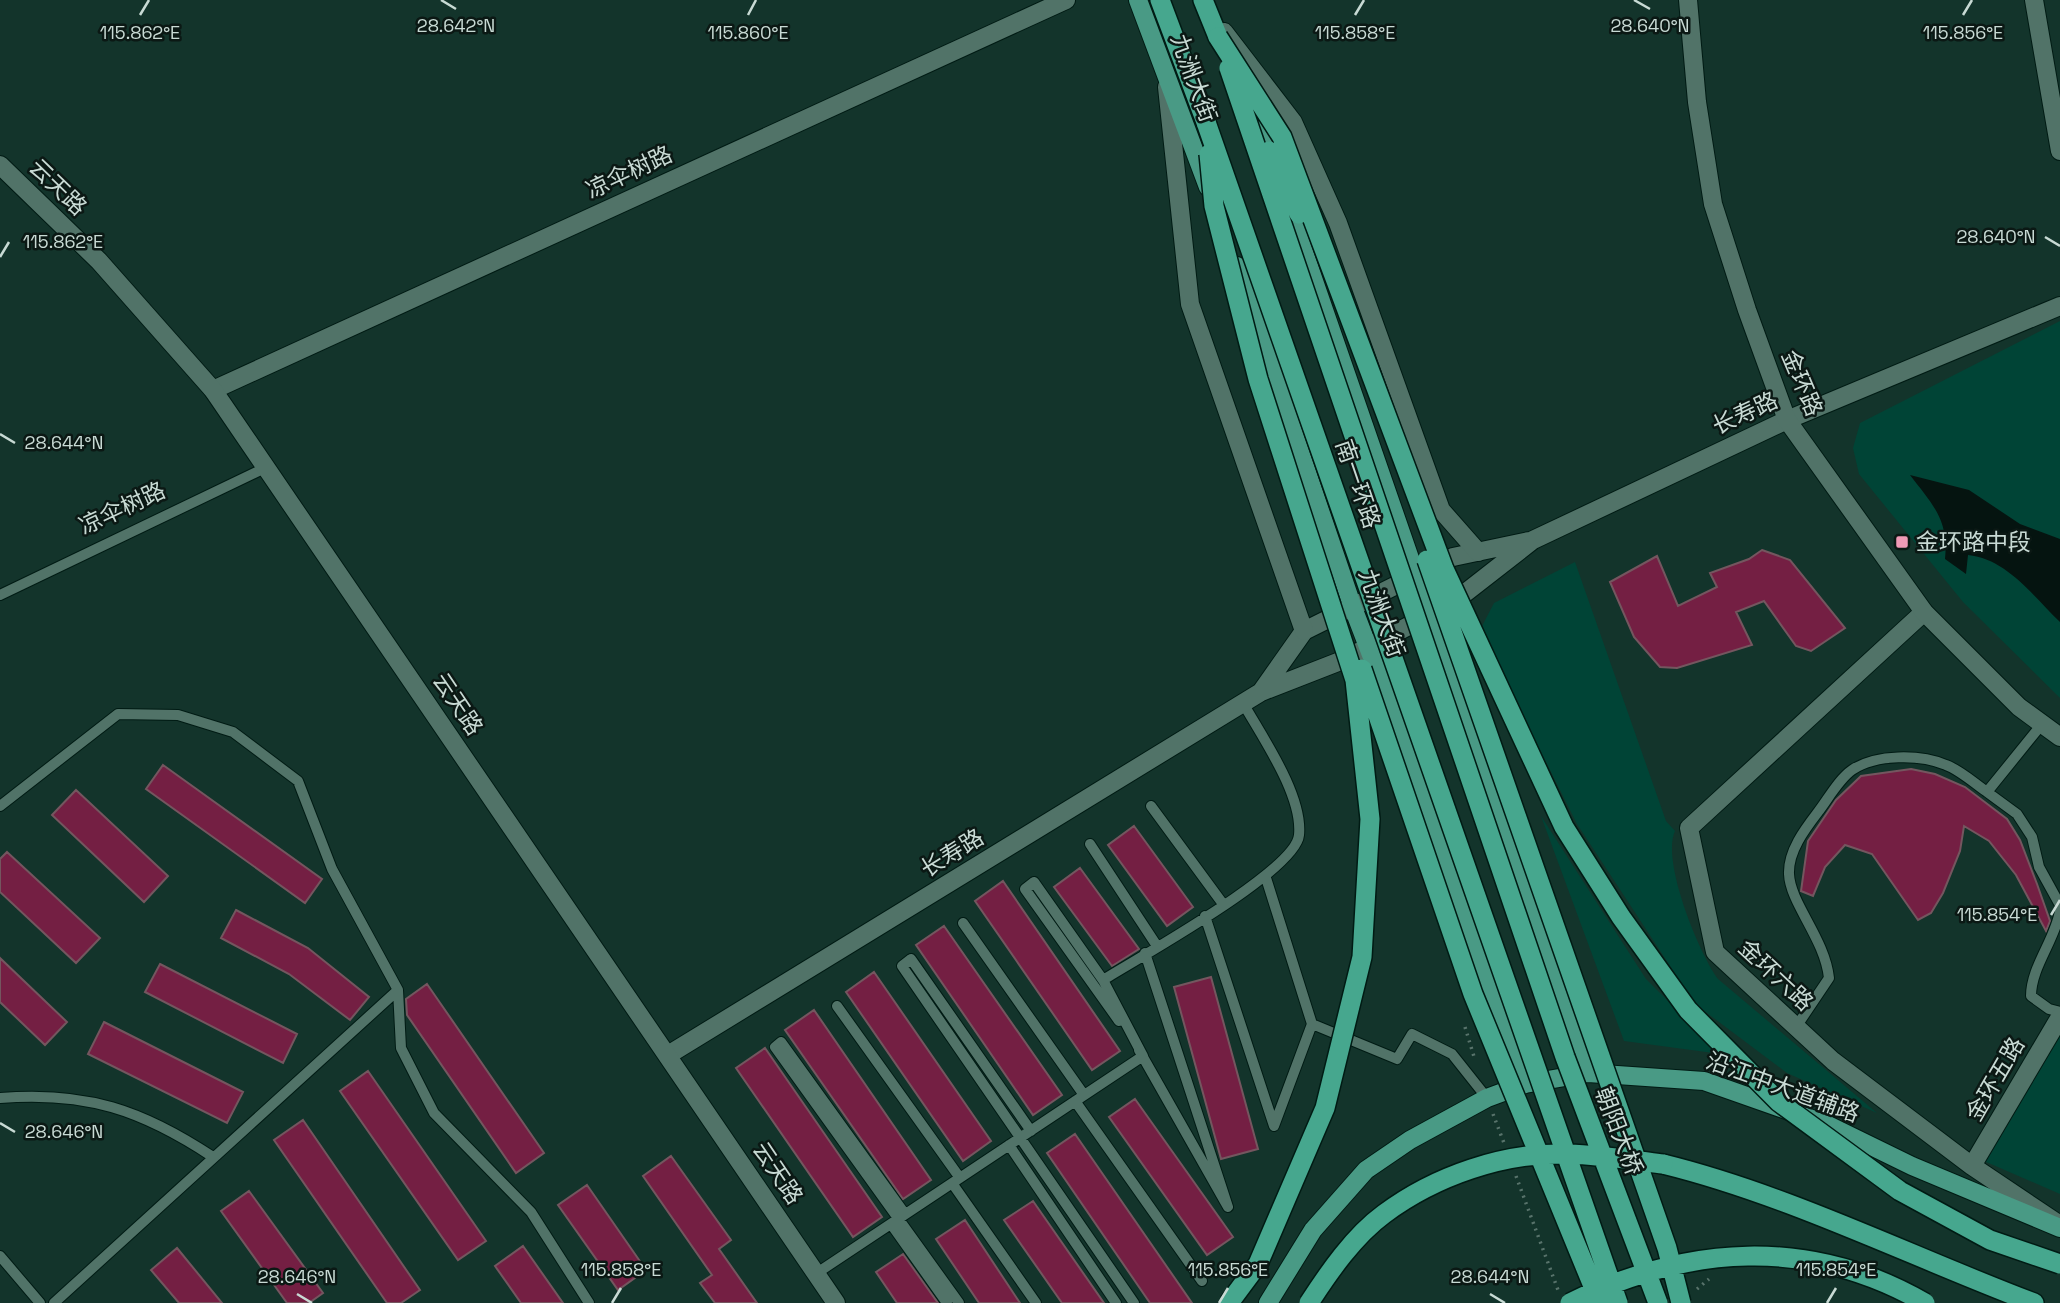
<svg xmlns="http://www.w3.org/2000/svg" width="2060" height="1303" viewBox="0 0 2060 1303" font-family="'Space Grotesk','Noto Sans SC',sans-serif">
  <rect width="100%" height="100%" fill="#13342b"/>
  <path fill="#004436" d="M 2060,321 L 2060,698 L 1963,602 L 1859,474 L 1853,448 L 1860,423 Z
    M 1575,562 L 1666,821 L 1675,831 C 1661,861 1699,953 1718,979 L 1877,1113 L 1787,1073 L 1695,1004 L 1577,824 L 1480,630 L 1494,603 Z
    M 1541,816 L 1646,979 L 1721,1054 L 1624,1041 Z
    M 2060,1034 L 2060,1194 L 1984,1161 Z"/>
  <path fill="#051410" d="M 1910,475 L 1969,490 L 2020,524 L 2060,539 L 2060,622 C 2033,596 2007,559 1968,555 L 1966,574 L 1945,559 C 1949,520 1933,505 1910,475 Z"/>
  <path fill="#741f43" stroke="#74565f" stroke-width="2" d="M 1762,550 L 1790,560 L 1845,628 L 1811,651 L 1796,646 L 1764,601 L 1736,612 L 1752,645 L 1677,668 L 1660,667 L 1634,637 L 1610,582 L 1657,556 L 1678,606 L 1717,587 L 1710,573 L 1749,559 Z
    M 163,765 L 322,879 L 305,903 L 146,789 Z
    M 1911,769 L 1935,774 L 1965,787 L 2007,819 L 2020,840 L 2037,884 L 2050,921 L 2046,931 L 2016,875 L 1989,841 L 1964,826 L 1960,851 L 1943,893 L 1931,913 L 1918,920 L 1872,854 L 1845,845 L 1825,867 L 1813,896 L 1801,891 L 1808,841 L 1836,800 L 1861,776 Z
    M 76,790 L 168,876 L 144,902 L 52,815 Z
    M 1134,826 L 1193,907 L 1167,926 L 1108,845 Z
    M 7,852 L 100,938 L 76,963 L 0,892 L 0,859 Z
    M 1080,868 L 1139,949 L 1112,966 L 1054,887 Z
    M 1003,881 L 1120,1051 L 1092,1070 L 975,901 Z
    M 236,910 L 308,948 L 369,997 L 350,1020 L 289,974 L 221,938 Z
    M 944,926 L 1062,1095 L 1033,1115 L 916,945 Z
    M 0,958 L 67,1022 L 45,1045 L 0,1002 Z
    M 160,964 L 297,1034 L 283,1063 L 145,992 Z
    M 874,972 L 991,1141 L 963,1161 L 846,992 Z
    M 1211,977 L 1258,1149 L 1221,1159 L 1174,987 Z
    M 427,984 L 544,1153 L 516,1173 L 407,1015 L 406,999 Z
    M 814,1010 L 931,1180 L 903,1199 L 785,1030 Z
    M 104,1022 L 243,1092 L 227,1123 L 88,1054 Z
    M 765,1048 L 882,1217 L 853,1237 L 736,1068 Z
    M 368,1071 L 486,1241 L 458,1260 L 340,1091 Z
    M 1135,1099 L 1233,1237 L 1207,1255 L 1109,1117 Z
    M 303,1120 L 420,1290 L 401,1303 L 387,1303 L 274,1140 Z
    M 1075,1134 L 1192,1303 L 1150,1303 L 1047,1153 Z
    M 671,1156 L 731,1240 L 719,1249 L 757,1303 L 715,1303 L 700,1283 L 712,1275 L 643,1176 Z
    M 587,1185 L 646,1270 L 618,1290 L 558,1205 Z
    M 249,1191 L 323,1293 L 309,1303 L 287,1303 L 221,1211 Z
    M 1033,1201 L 1104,1303 L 1062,1303 L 1004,1220 Z
    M 965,1220 L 1020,1303 L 979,1303 L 936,1239 Z
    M 523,1246 L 563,1303 L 521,1303 L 495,1266 Z
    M 177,1248 L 222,1303 L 179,1303 L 151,1270 Z
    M 903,1254 L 938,1303 L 897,1303 L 876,1272 Z"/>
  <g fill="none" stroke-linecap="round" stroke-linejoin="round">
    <g stroke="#001b14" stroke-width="12">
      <path id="service" d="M 0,595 L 267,467
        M 2042,724 L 1987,792 L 2017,814 L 2032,837 L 2039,867 L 2060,905
        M 0,806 L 118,714 L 178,715 L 233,732 L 298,781 L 332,869 L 398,990 L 401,1048 L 434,1113 L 531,1212 L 589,1303
        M 1151,806 L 1223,904
        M 1090,844 L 1157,946
        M 1266,878 L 1312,1024 L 1397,1059 L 1412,1034 L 1452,1054 L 1487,1098
        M 2060,911 C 2055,940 2031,967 2031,996 L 2049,1009 L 2060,1012
        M 1205,916 L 1274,1126 L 1312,1024
        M 963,923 L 1084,1095
        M 1103,980 L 1034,882 L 1025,889 L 1119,1021
        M 837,1006 L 960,1178
        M 1796,1027 L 1829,978 C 1825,939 1790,903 1789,874 C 1788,851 1805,829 1818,812 C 1828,799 1839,779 1852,770 C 1876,754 1920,754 1946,765 C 1960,770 1974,783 1987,792
        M 1139,1050 L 1228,1207 L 1145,953
        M 0,1098 C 86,1091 142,1110 213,1157
        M 1075,1101 L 1202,1281
        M 1031,1131 L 911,959 L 902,966 L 1134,1303
        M 1009,1145 L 1116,1303
        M 952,1183 L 1036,1303
        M 905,1214 L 781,1042 L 775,1047 L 959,1303
        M 891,1224 L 947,1303
        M 0,1256 L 40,1303
        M 817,1273 L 1143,1056 L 1103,980 C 1138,958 1296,871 1299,835 C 1303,795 1262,737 1243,703
        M 54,1303 L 398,990"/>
    </g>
    <g stroke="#001b14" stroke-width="20">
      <path id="minor" d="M 2034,0 L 2060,151
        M 213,390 L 1066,0
        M 1924,612 L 1689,828 L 1715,952 L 1833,1061 L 1972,1166 L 2054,1221
        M 1261,692 L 1304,631 L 1453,557 L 1529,541
        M 668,1055 L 1261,692 L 1343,660 L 1451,604 L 1533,540 L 1787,420 L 2060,306
        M 1972,1166 L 2060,1017"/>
    </g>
    <g stroke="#001b14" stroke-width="20">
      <path id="tertiary" d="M 1688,0 L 1697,102 L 1713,204 L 1747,310 L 1787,420 L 1924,612 L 2019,707 L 2060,737
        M 1224,32 L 1293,122 L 1338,223 L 1441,510 L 1478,552
        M 1167,87 L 1190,304 L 1304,631
        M 0,165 L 99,261 L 213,390 L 836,1303"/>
    </g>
    <g stroke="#001b14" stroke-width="20">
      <path id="primary" d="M 1138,0 L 1208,187
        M 1246,91 L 1273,164
        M 1286,200 L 1588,1073
        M 1237,266 L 1352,605 L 1396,720 L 1525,1084
        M 1268,1303 L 1313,1230 L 1366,1170 L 1410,1140 L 1487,1098 L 1525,1084 L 1588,1073 L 1704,1081 L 1826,1124 L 1912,1166 L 2060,1228"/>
    </g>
    <g stroke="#001b14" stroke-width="22">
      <path id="trunk" d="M 1160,0 L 1207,125
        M 1203,0 L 1218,37
        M 1663,1164 C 1789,1195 1912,1257 2034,1303"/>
    </g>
    <path stroke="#58736b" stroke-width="3.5" stroke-dasharray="2 5" stroke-linecap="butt" d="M 1465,1027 L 1475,1060
      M 1493,1114 L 1504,1143
      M 1516,1176 L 1558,1290"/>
    <use href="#service" stroke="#517368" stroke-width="10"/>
    <use href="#minor" stroke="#517368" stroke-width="18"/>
    <use href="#tertiary" stroke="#517368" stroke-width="18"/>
    <use href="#primary" stroke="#499a85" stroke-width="18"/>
    <use href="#trunk" stroke="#46a78e" stroke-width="19"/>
    <g stroke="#001b14" stroke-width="22" stroke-linecap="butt">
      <path id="trunk-bridge" d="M 1218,37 L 1282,137 L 1444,569 L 1564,827 L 1621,917 L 1688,1010 L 1779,1102 L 1900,1191 L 1990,1240 L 2060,1264
        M 1229,68 L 1565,1057 L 1658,1303
        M 1207,125 L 1618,1303
        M 1269,151 L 1299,214
        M 1209,154 L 1214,206 L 1258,379 L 1355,680 L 1370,819 L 1362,957 L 1325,1108 L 1258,1264 L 1229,1303
        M 1427,560 L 1667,1248 L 1681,1303
        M 1362,669 L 1473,994 L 1600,1303
        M 1309,1303 C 1329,1272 1354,1236 1384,1214 C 1435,1176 1504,1152 1568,1154 C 1599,1155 1632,1160 1663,1164
        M 1570,1303 C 1687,1245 1809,1236 1925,1303"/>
    </g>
    <path stroke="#58736b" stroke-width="3.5" stroke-dasharray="2 5" stroke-linecap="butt" d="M 1697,1289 L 1709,1279"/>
    <use href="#trunk-bridge" stroke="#46a78e" stroke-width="19"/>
  </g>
  <path fill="none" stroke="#c8dad4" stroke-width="2.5" d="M 441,0 L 456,9M 1634,0 L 1650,9M 140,15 L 149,0M 748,15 L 756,0M 1355,15 L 1364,0M 1963,15 L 1972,0M 2045,237 L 2060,246M 0,257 L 9,242M 0,434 L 15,443M 2051,915 L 2060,900M 0,1123 L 15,1132M 297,1294 L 312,1303M 1490,1294 L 1505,1303M 612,1303 L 621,1288M 1219,1303 L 1228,1288M 1827,1303 L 1836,1288"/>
  <rect fill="#f09ab6" stroke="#0b1814" stroke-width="2.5" x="1895" y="535" width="14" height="14" rx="3.5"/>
  <g text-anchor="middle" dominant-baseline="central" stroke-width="5" stroke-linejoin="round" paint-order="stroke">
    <g font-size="23" fill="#c8dad4" stroke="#0b1814">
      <text transform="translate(1194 78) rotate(70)">九洲大街</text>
      <text transform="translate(629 172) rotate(-25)">凉伞树路</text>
      <text transform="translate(58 187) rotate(44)">云天路</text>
      <text transform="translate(1802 383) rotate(67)">金环路</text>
      <text transform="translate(1745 413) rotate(-25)">长寿路</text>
      <text transform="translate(1358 484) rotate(71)">南一环路</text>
      <text transform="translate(122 508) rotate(-25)">凉伞树路</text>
      <text transform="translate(1382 613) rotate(70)">九洲大街</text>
      <text transform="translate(458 704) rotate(56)">云天路</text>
      <text transform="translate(952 853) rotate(-32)">长寿路</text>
      <text transform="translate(1776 975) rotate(43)">金环六路</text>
      <text transform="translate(1995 1079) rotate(-60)">金环五路</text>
      <text transform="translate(1783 1087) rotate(20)">沿江中大道辅路</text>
      <text transform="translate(1619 1131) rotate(69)">朝阳大桥</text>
      <text transform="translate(778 1173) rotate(56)">云天路</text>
    </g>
    <g font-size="23" fill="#c8dad4" stroke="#0b1814" text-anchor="start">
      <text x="1916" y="542">金环路中段</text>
    </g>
  </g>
  <g font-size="18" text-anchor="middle" fill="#c8dad4" stroke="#0b1814" stroke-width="5" stroke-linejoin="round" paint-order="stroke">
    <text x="456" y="32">28.642°N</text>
    <text x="1650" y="32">28.640°N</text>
    <text x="140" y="39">115.862°E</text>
    <text x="748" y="39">115.860°E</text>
    <text x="1355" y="39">115.858°E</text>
    <text x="1963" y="39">115.856°E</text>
    <text x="1996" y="243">28.640°N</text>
    <text x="63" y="248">115.862°E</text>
    <text x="64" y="449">28.644°N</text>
    <text x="1997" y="921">115.854°E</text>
    <text x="64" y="1138">28.646°N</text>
    <text x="621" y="1276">115.858°E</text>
    <text x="1228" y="1276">115.856°E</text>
    <text x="1836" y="1276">115.854°E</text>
    <text x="297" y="1283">28.646°N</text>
    <text x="1490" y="1283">28.644°N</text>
  </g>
</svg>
